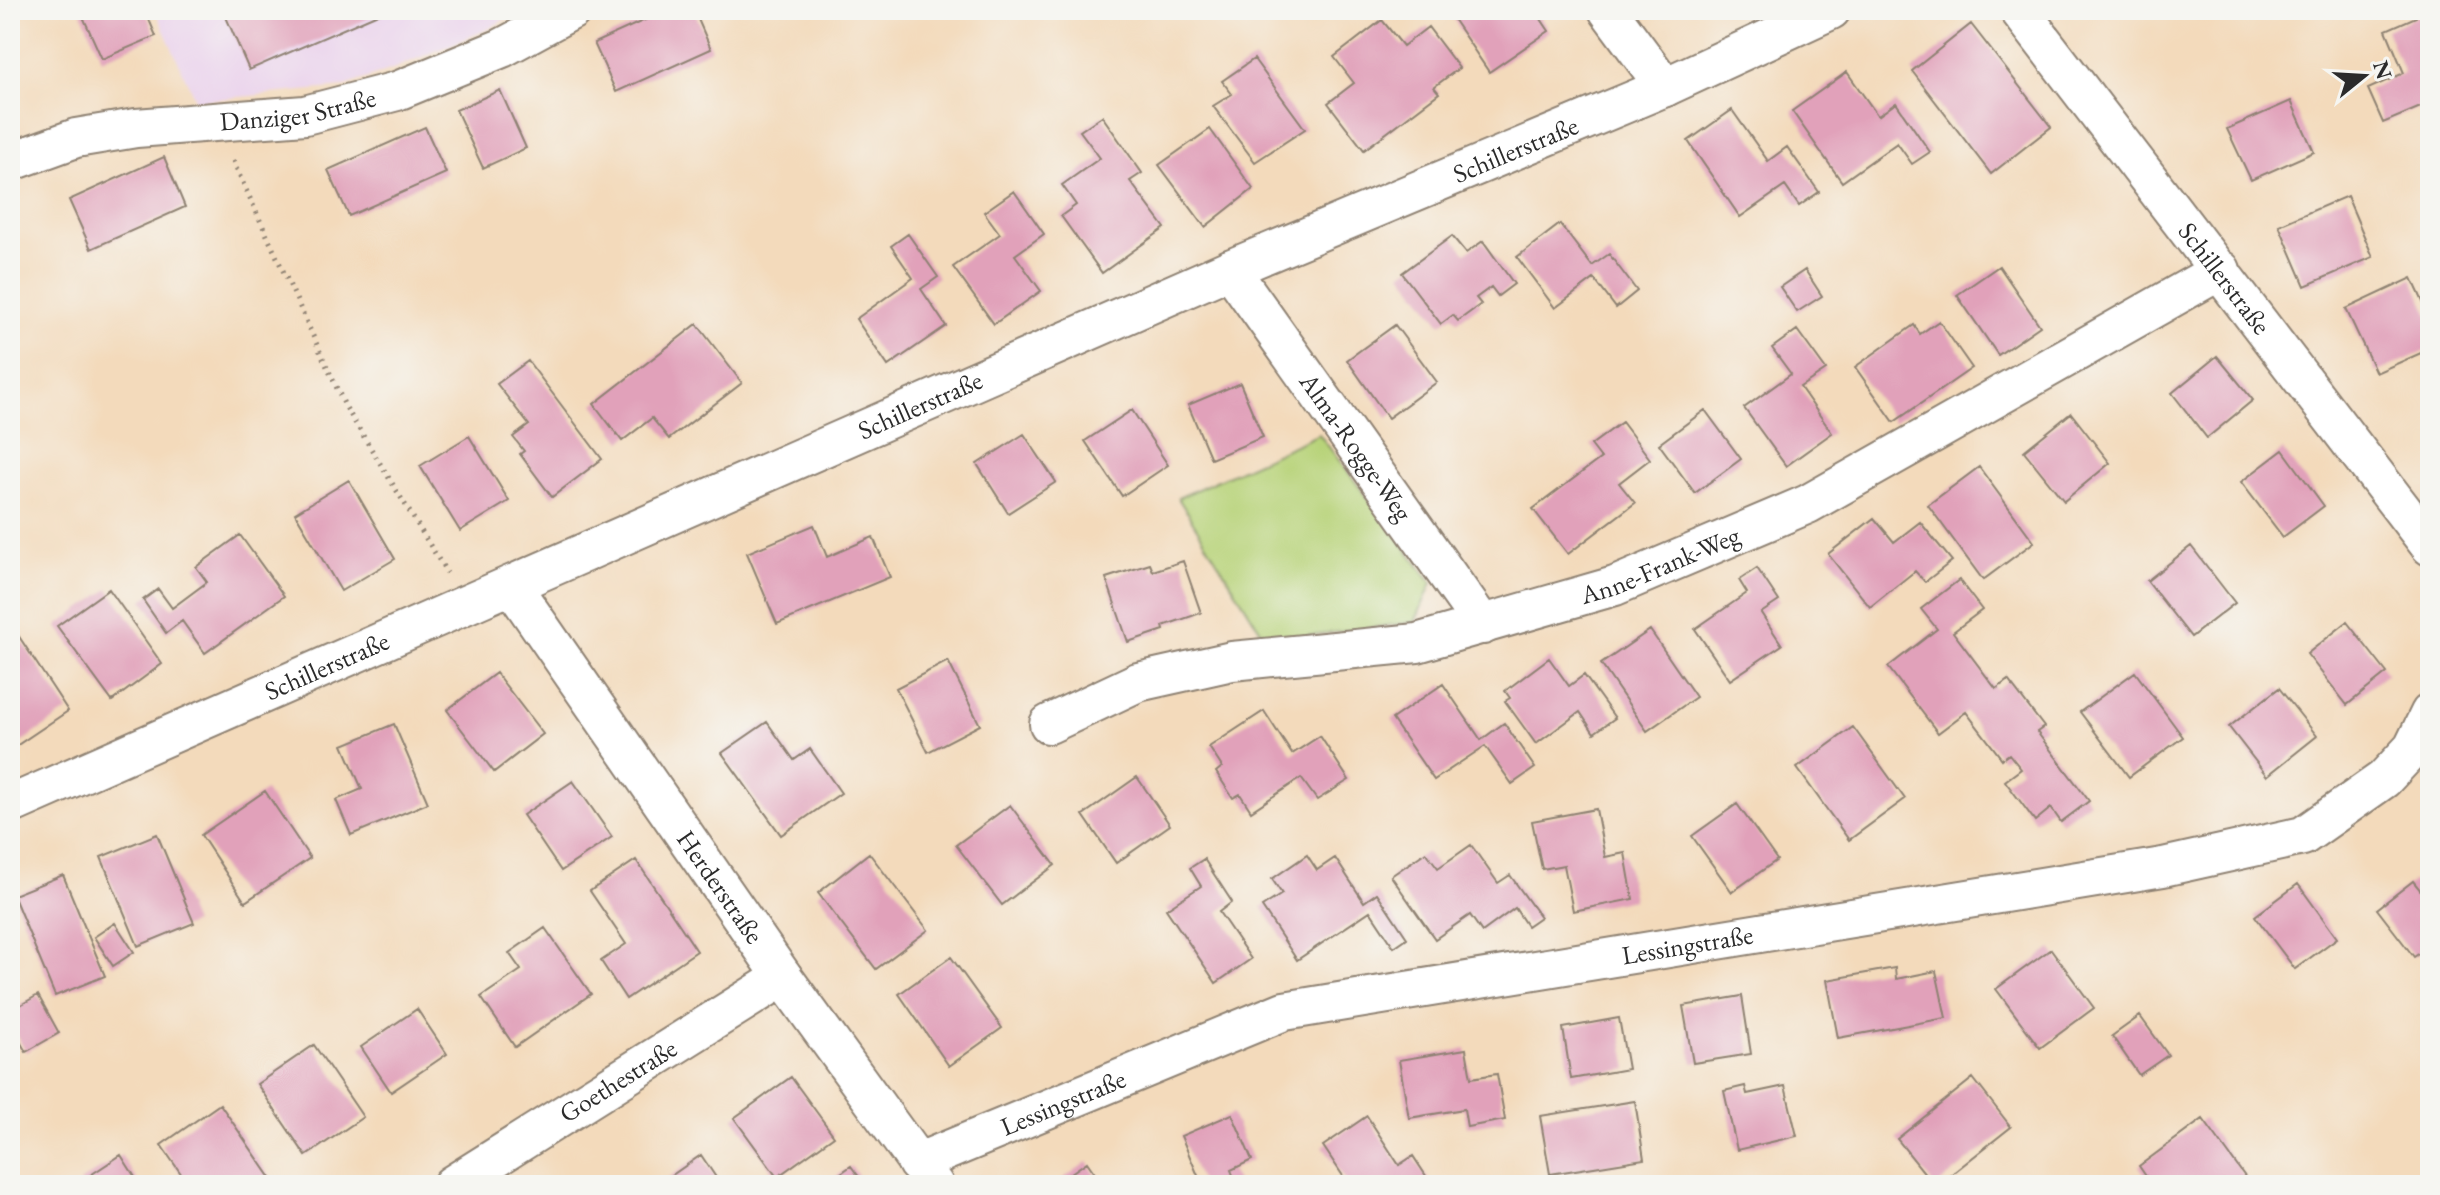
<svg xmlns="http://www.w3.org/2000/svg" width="2440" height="1195" viewBox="0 0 2440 1195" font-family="'EB Garamond',serif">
  <rect width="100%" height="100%" fill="#f6f6f2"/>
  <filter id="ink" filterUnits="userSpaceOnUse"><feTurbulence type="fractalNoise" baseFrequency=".0125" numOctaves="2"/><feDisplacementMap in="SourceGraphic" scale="16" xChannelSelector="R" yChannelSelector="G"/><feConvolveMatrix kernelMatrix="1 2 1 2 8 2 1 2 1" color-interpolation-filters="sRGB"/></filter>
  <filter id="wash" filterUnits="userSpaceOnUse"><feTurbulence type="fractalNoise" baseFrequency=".006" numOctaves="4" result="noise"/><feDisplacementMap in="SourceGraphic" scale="32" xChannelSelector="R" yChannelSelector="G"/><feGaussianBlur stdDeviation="1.8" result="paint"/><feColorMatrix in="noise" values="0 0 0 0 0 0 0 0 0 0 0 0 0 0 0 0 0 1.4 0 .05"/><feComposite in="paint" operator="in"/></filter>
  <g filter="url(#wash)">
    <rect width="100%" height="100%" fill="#f3dabb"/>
    <path fill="#ead1ec" d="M 155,10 L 521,10 L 488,29 L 395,68 L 343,87 L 196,101 Z"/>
    <path fill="#b8d379" stroke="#727f52" stroke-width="2" d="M 1319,434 L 1432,583 L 1415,622 L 1267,641 L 1178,498 Z"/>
    <g id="blocks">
      <path fill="#e1a1ba" d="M 80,10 L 145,10 L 156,36 L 102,59 Z
        M 223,10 L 387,10 L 249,70 Z
        M 667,10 L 694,10 L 711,49 L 616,92 L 594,43 Z
        M 1447,10 L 1535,10 L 1549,31 L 1489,72 Z
        M 2414,10 L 2430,10 L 2430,103 L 2383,123 L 2368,89 L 2404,73 L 2386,30 L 2416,17 Z
        M 1382,20 L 1403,46 L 1428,27 L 1459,68 L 1434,87 L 1439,93 L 1364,150 L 1328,103 L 1354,83 L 1334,57 Z
        M 1971,24 L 2051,127 L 1991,174 L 1912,71 Z
        M 1254,59 L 1305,129 L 1255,162 L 1213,106 L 1232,94 L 1222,81 Z
        M 1847,72 L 1878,116 L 1896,103 L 1930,152 L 1912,164 L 1897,143 L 1842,182 L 1792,111 Z
        M 500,90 L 526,148 L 483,168 L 456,110 Z
        M 2291,101 L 2314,152 L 2251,180 L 2227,129 Z
        M 1732,110 L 1768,161 L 1787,147 L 1819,192 L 1799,206 L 1785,186 L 1740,217 L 1688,141 Z
        M 1102,116 L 1142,173 L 1130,181 L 1165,228 L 1102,273 L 1061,216 L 1076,205 L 1062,185 L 1100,158 L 1080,131 Z
        M 425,127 L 446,173 L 349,216 L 328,170 Z
        M 1210,129 L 1253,189 L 1205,227 L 1159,165 Z
        M 164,157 L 185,207 L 91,249 L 69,200 Z
        M 1014,191 L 1044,234 L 1015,255 L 1041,291 L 994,324 L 953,267 L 1000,234 L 984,212 Z
        M 2347,196 L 2373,257 L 2305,286 L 2279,225 Z
        M 1560,224 L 1592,266 L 1609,254 L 1637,291 L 1616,308 L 1594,279 L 1555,308 L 1517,257 Z
        M 908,234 L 938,277 L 921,289 L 946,326 L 888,366 L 856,319 L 913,278 L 891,246 Z
        M 1452,236 L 1466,253 L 1483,241 L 1514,284 L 1498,296 L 1491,287 L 1476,298 L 1481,304 L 1458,321 L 1453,315 L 1441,324 L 1402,273 Z
        M 1999,266 L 2040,326 L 1998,355 L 1957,295 Z
        M 1805,270 L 1822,296 L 1797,312 L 1780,287 Z
        M 2412,278 L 2430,317 L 2430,349 L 2376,373 L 2346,309 Z
        M 1939,321 L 1972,368 L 1894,422 L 1855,367 L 1914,325 L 1920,334 Z
        M 697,324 L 742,383 L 669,439 L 652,418 L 622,441 L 594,404 Z
        M 1395,325 L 1437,382 L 1388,418 L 1347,360 Z
        M 1797,330 L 1826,370 L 1800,387 L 1832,433 L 1786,466 L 1744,408 L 1791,374 L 1772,348 Z
        M 2217,356 L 2253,400 L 2207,438 L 2172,393 Z
        M 528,361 L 602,459 L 552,497 L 520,454 L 524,451 L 513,437 L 529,425 L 497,384 Z
        M 1240,383 L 1263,437 L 1211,459 L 1188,405 Z
        M 1132,410 L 1168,465 L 1122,496 L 1085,441 Z
        M 1705,410 L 1741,459 L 1695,493 L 1659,444 Z
        M 2071,413 L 2110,463 L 2064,501 L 2024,451 Z
        M 1622,422 L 1650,459 L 1619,483 L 1635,503 L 1568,554 L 1533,509 L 1601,458 L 1591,445 Z
        M 1024,434 L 1056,482 L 1008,513 L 977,464 Z
        M 469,436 L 509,501 L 460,531 L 420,466 Z
        M 2283,450 L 2324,506 L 2283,537 L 2241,482 Z
        M 1979,467 L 2034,542 L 1983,580 L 1928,505 Z
        M 349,480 L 395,559 L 341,591 L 295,513 Z
        M 1874,518 L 1894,542 L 1920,522 L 1952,561 L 1925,582 L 1915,571 L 1870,607 L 1828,554 Z
        M 814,525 L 827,557 L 873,537 L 890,577 L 777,624 L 747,553 Z
        M 240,535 L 284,596 L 205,653 L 182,621 L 166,633 L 143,600 L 158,589 L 172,608 L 207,582 L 196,567 Z
        M 2191,546 L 2235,603 L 2191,637 L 2147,581 Z
        M 1183,561 L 1201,613 L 1163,626 L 1164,630 L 1128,642 L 1106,578 L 1150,564 L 1153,571 Z
        M 1757,568 L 1779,601 L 1761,613 L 1782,645 L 1730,680 L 1695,629 L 1747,593 L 1739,580 Z
        M 1959,580 L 1982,610 L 1953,632 L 1996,689 L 2008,680 L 2044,727 L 2037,732 L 2089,801 L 2061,822 L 2051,808 L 2035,821 L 2005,781 L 2021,769 L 2009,754 L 2002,759 L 1966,712 L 1938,733 L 1888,667 L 1937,629 L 1921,609 Z
        M 109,589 L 162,664 L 112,701 L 57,626 Z
        M 2347,622 L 2387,673 L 2347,705 L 2307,654 Z
        M 1650,630 L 1696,697 L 1647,731 L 1601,664 Z
        M 16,632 L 68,711 L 10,750 L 10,636 Z
        M 1549,658 L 1569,686 L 1584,675 L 1615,718 L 1594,733 L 1580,712 L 1536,744 L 1505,701 L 1510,698 L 1505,691 Z
        M 948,661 L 980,725 L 928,752 L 896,688 Z
        M 2135,672 L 2183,737 L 2129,777 L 2080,712 Z
        M 496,673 L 543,734 L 494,772 L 447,710 Z
        M 1443,684 L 1481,740 L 1504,723 L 1535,768 L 1512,784 L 1485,746 L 1434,780 L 1392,719 Z
        M 2279,688 L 2317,736 L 2267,776 L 2229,727 Z
        M 1264,711 L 1292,754 L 1320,736 L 1349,780 L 1317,800 L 1301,778 L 1251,811 L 1240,794 L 1233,798 L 1216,772 L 1222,767 L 1209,747 Z
        M 767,722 L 794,760 L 810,749 L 841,793 L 781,835 L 722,753 Z
        M 394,724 L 428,803 L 351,835 L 336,800 L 362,789 L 343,745 Z
        M 1853,727 L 1905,799 L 1849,840 L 1797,768 Z
        M 1137,777 L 1170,825 L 1116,863 L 1083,815 Z
        M 573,781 L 612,837 L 561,871 L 523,815 Z
        M 265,791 L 310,858 L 245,902 L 201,835 Z
        M 1737,804 L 1777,860 L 1732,892 L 1692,836 Z
        M 1010,805 L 1055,865 L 1002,905 L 956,845 Z
        M 1596,809 L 1605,857 L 1625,853 L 1633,899 L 1573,911 L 1564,865 L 1542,869 L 1532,821 Z
        M 157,834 L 194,923 L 138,946 L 101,857 Z
        M 1471,845 L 1498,883 L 1510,875 L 1540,917 L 1527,926 L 1515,908 L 1482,932 L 1470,915 L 1435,939 L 1391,876 L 1426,852 L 1438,868 Z
        M 869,853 L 928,930 L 876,969 L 818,893 Z
        M 1307,855 L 1317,870 L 1335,858 L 1364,902 L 1377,893 L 1407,938 L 1394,947 L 1370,911 L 1297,960 L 1262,907 L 1282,894 L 1272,879 Z
        M 1204,859 L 1232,902 L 1219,912 L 1251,959 L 1216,983 L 1166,909 L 1201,886 L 1190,868 Z
        M 636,860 L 697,951 L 626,999 L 601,961 L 626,944 L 590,891 Z
        M 63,875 L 105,976 L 55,996 L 13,895 Z
        M 2413,881 L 2430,902 L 2430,946 L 2414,957 L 2377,909 Z
        M 2298,884 L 2337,938 L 2295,969 L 2255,916 Z
        M 115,923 L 134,952 L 113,966 L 94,937 Z
        M 545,928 L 591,994 L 515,1047 L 481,997 L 521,970 L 509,953 Z
        M 2051,949 L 2094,1008 L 2040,1048 L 1996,989 Z
        M 951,957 L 1002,1028 L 949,1066 L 899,994 Z
        M 1895,968 L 1896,979 L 1936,971 L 1946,1018 L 1838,1038 L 1827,980 Z
        M 38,995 L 59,1033 L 26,1052 L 10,1024 L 10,1011 Z
        M 1742,996 L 1751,1054 L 1693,1063 L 1683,1006 Z
        M 417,1009 L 447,1054 L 391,1092 L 361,1047 Z
        M 2140,1016 L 2168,1055 L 2139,1075 L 2112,1036 Z
        M 1619,1018 L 1628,1069 L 1571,1079 L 1563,1028 Z
        M 314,1045 L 363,1117 L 306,1156 L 257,1084 Z
        M 1466,1049 L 1471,1078 L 1497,1074 L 1505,1120 L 1467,1127 L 1464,1109 L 1409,1118 L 1399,1060 Z
        M 791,1077 L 834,1136 L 777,1177 L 734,1118 Z
        M 1973,1078 L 2011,1127 L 1938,1185 L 1934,1185 L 1897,1139 Z
        M 1745,1086 L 1747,1094 L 1785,1086 L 1797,1136 L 1737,1150 L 1724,1091 Z
        M 1635,1101 L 1644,1159 L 1550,1174 L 1540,1116 Z
        M 220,1104 L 273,1181 L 266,1185 L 189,1185 L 161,1145 Z
        M 1232,1114 L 1252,1160 L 1231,1170 L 1237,1185 L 1202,1185 L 1181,1136 Z
        M 1367,1116 L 1399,1165 L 1413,1156 L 1432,1185 L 1349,1185 L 1323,1146 Z
        M 2203,1119 L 2251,1185 L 2152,1185 L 2139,1166 Z
        M 121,1155 L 140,1185 L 82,1185 L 80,1182 Z
        M 701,1155 L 721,1185 L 658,1185 Z
        M 1087,1162 L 1103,1185 L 1054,1185 Z
        M 851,1166 L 865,1185 L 824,1185 Z"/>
    </g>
  </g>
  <g filter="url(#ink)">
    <use href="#blocks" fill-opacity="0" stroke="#8f8273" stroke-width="2"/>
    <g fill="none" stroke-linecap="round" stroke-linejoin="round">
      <g stroke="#8f8273" stroke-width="42">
        <g id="street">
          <path d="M 1608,10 L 1665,87"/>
          <path id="s1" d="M 2019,10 L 2430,546"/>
          <path id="s2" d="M 10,162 L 76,138 L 136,128 L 305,115 L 397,91 L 502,48 L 572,10"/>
          <path id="s3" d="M 1230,269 L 1483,625"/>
          <path id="s4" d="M 512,586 L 783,977 L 934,1185"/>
          <path id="s5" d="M 1049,724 L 1138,682 L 1232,661 L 1417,643 L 1615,586 L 1808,504 L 2221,270"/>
          <path id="s6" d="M 10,805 L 1230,269 L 1665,87 L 1831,10"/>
          <path id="s7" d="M 917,1163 L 1284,1011 L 2163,867 L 2303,836 L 2384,779 L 2413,748 L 2430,713"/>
          <path id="s8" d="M 452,1185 L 783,977"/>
        </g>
      </g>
      <path stroke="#8f8273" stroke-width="5" stroke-dasharray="2 6" stroke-linecap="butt" d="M 233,161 L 345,406 L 447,573"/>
      <use href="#street" stroke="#fff" stroke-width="38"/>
    </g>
  </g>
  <g text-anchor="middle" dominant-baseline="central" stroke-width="8" stroke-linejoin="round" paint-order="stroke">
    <g font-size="26" fill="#2b2b2b" stroke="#f6f6f2">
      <text stroke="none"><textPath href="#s2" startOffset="294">Danziger Straße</textPath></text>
      <text stroke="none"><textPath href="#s6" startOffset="1642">Schillerstraße</textPath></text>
      <text stroke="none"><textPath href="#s1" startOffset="338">Schillerstraße</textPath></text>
      <text stroke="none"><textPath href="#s6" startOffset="994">Schillerstraße</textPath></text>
      <text stroke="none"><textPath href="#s3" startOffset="218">Alma-Rogge-Weg</textPath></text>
      <text stroke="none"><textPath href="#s5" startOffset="636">Anne-Frank-Weg</textPath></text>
      <text stroke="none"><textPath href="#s6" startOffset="346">Schillerstraße</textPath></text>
      <text stroke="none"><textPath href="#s4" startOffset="366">Herderstraße</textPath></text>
      <text stroke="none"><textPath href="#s7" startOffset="806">Lessingstraße</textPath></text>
      <text stroke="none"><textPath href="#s8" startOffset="196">Goethestraße</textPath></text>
      <text stroke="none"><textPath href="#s7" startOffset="158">Lessingstraße</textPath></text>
    </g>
  </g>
  <rect width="2440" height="1195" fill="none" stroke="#f6f6f2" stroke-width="40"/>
  <g transform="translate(2364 76) rotate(72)" stroke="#f6f6f2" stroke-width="6" paint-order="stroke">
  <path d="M0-6L14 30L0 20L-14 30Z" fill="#2b2b2b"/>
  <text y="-12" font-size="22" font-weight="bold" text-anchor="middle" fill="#2b2b2b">N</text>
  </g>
</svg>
